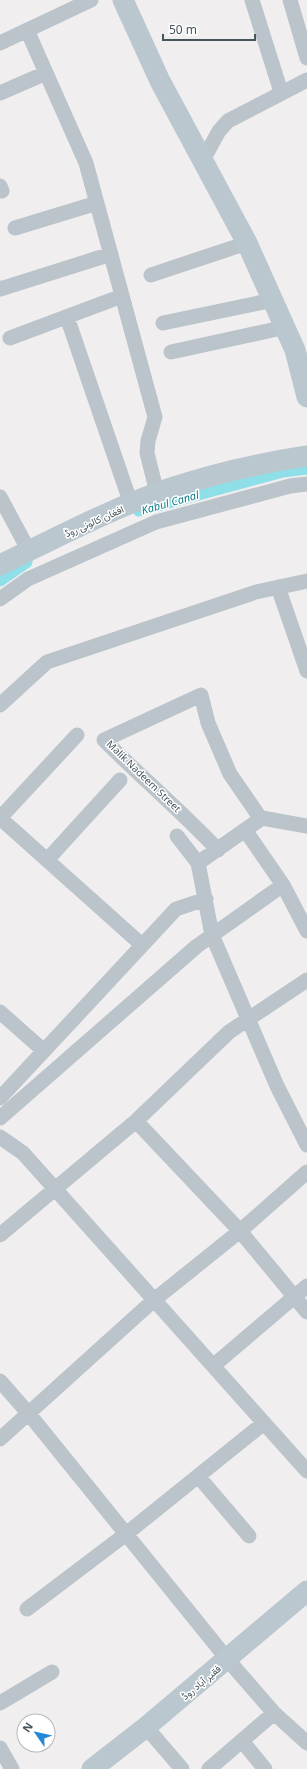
<svg xmlns="http://www.w3.org/2000/svg" width="307" height="1769" viewBox="0 0 307 1769" font-family="'Noto Sans',Vazirmatn,sans-serif">
  <rect width="100%" height="100%" fill="#f1eeef"/>
  <g fill="none" stroke-linecap="round" stroke-linejoin="round">
    <path stroke="#8edfe7" stroke-width="13" d="M 139,510 L 283,471 L 307,468
      M 0,580 L 26,562"/>
    <path stroke="#bac4ca" stroke-width="15" d="M 252,0 L 281,92
      M 290,0 L 307,58
      M 27,30 L 86,163 L 146,384 L 155,417 L 148,441 L 147,453 L 157,493
      M 0,43 L 91,0
      M 0,93 L 46,73
      M 203,160 L 219,131 L 228,121 L 307,80
      M 0,186 L 2,191
      M 15,228 L 97,203
      M 151,275 L 247,243
      M 0,288 L 0,289 L 111,254
      M 67,317 L 131,504
      M 163,323 L 273,300
      M 10,338 L 122,296
      M 171,352 L 286,327
      M 0,497 L 29,551
      M 278,587 L 307,671
      M 0,599 L 28,579 L 156,522 L 290,486 L 307,484
      M 0,705 L 47,662 L 256,592 L 307,581
      M 0,818 L 142,945
      M 0,818 L 77,735
      M 245,830 L 283,885 L 307,931
      M 177,836 L 198,863 L 212,935 L 277,1086 L 307,1145
      M 218,850 C 181,811 141,777 104,740 L 201,695 L 208,723 L 230,774 L 261,819
      M 47,860 L 120,780
      M 198,863 L 262,818 L 307,826
      M 0,1012 L 44,1051
      M 0,1098 L 176,909 L 206,899
      M 0,1118 L 197,946 L 283,885
      M 136,1121 L 240,1231 L 307,1312
      M 0,1137 L 23,1153 L 307,1471
      M 0,1235 L 136,1121 L 229,1032 L 307,980
      M 213,1366 L 307,1286
      M 0,1381 L 29,1414 L 228,1660 L 274,1713 L 307,1743
      M 0,1439 L 154,1300 L 240,1231 L 307,1172
      M 198,1476 L 249,1536
      M 27,1609 L 126,1534 L 264,1423
      M 0,1703 L 52,1672
      M 146,1727 L 182,1769
      M 242,1741 L 265,1769
      M 0,1748 L 12,1769
      M 209,1769 L 274,1713"/>
    <path stroke="#bbc7cf" stroke-width="21" d="M 123,0 L 160,81 L 247,243 L 295,350 L 307,397
      M 0,565 C 56,538 112,508 171,488 C 216,473 261,463 307,456
      M 92,1769 L 146,1727 L 307,1591"/>
  </g>
  <g text-anchor="middle" dominant-baseline="central" stroke-width="3" stroke-linejoin="round" paint-order="stroke">
    <g font-size="10" fill="#47545a" stroke="#fff">
      <text transform="translate(94 521) rotate(-24)">افغان کالونی روڈ</text>
      <text transform="translate(144 776) rotate(44)">Malik Nadeem Street</text>
      <text transform="translate(201 1682) rotate(-40)">فقیر آباد روڈ</text>
    </g>
    <g font-size="11" font-style="italic" fill="#14818b" stroke="#fff">
      <text transform="translate(170 502) rotate(-16)">Kabul Canal</text>
    </g>
  </g>
  <g transform="translate(36 1733) rotate(304)"><circle r="19" fill="#ffffff" stroke="#b5bbbd"/>
  <path d="M0-3L7 15L0 10L-7 15Z" fill="#2388d6"/>
  <text y="-6" font-size="11" font-weight="bold" text-anchor="middle" fill="#47545a">N</text>
  </g>
  <path d="M163 34v6h92v-6" fill="none" stroke="#47545a" stroke-width="2"/>
  <text x="169" y="34" font-size="12" fill="#47545a" stroke="#ffffff" stroke-width="3" paint-order="stroke">50 m</text>
</svg>
